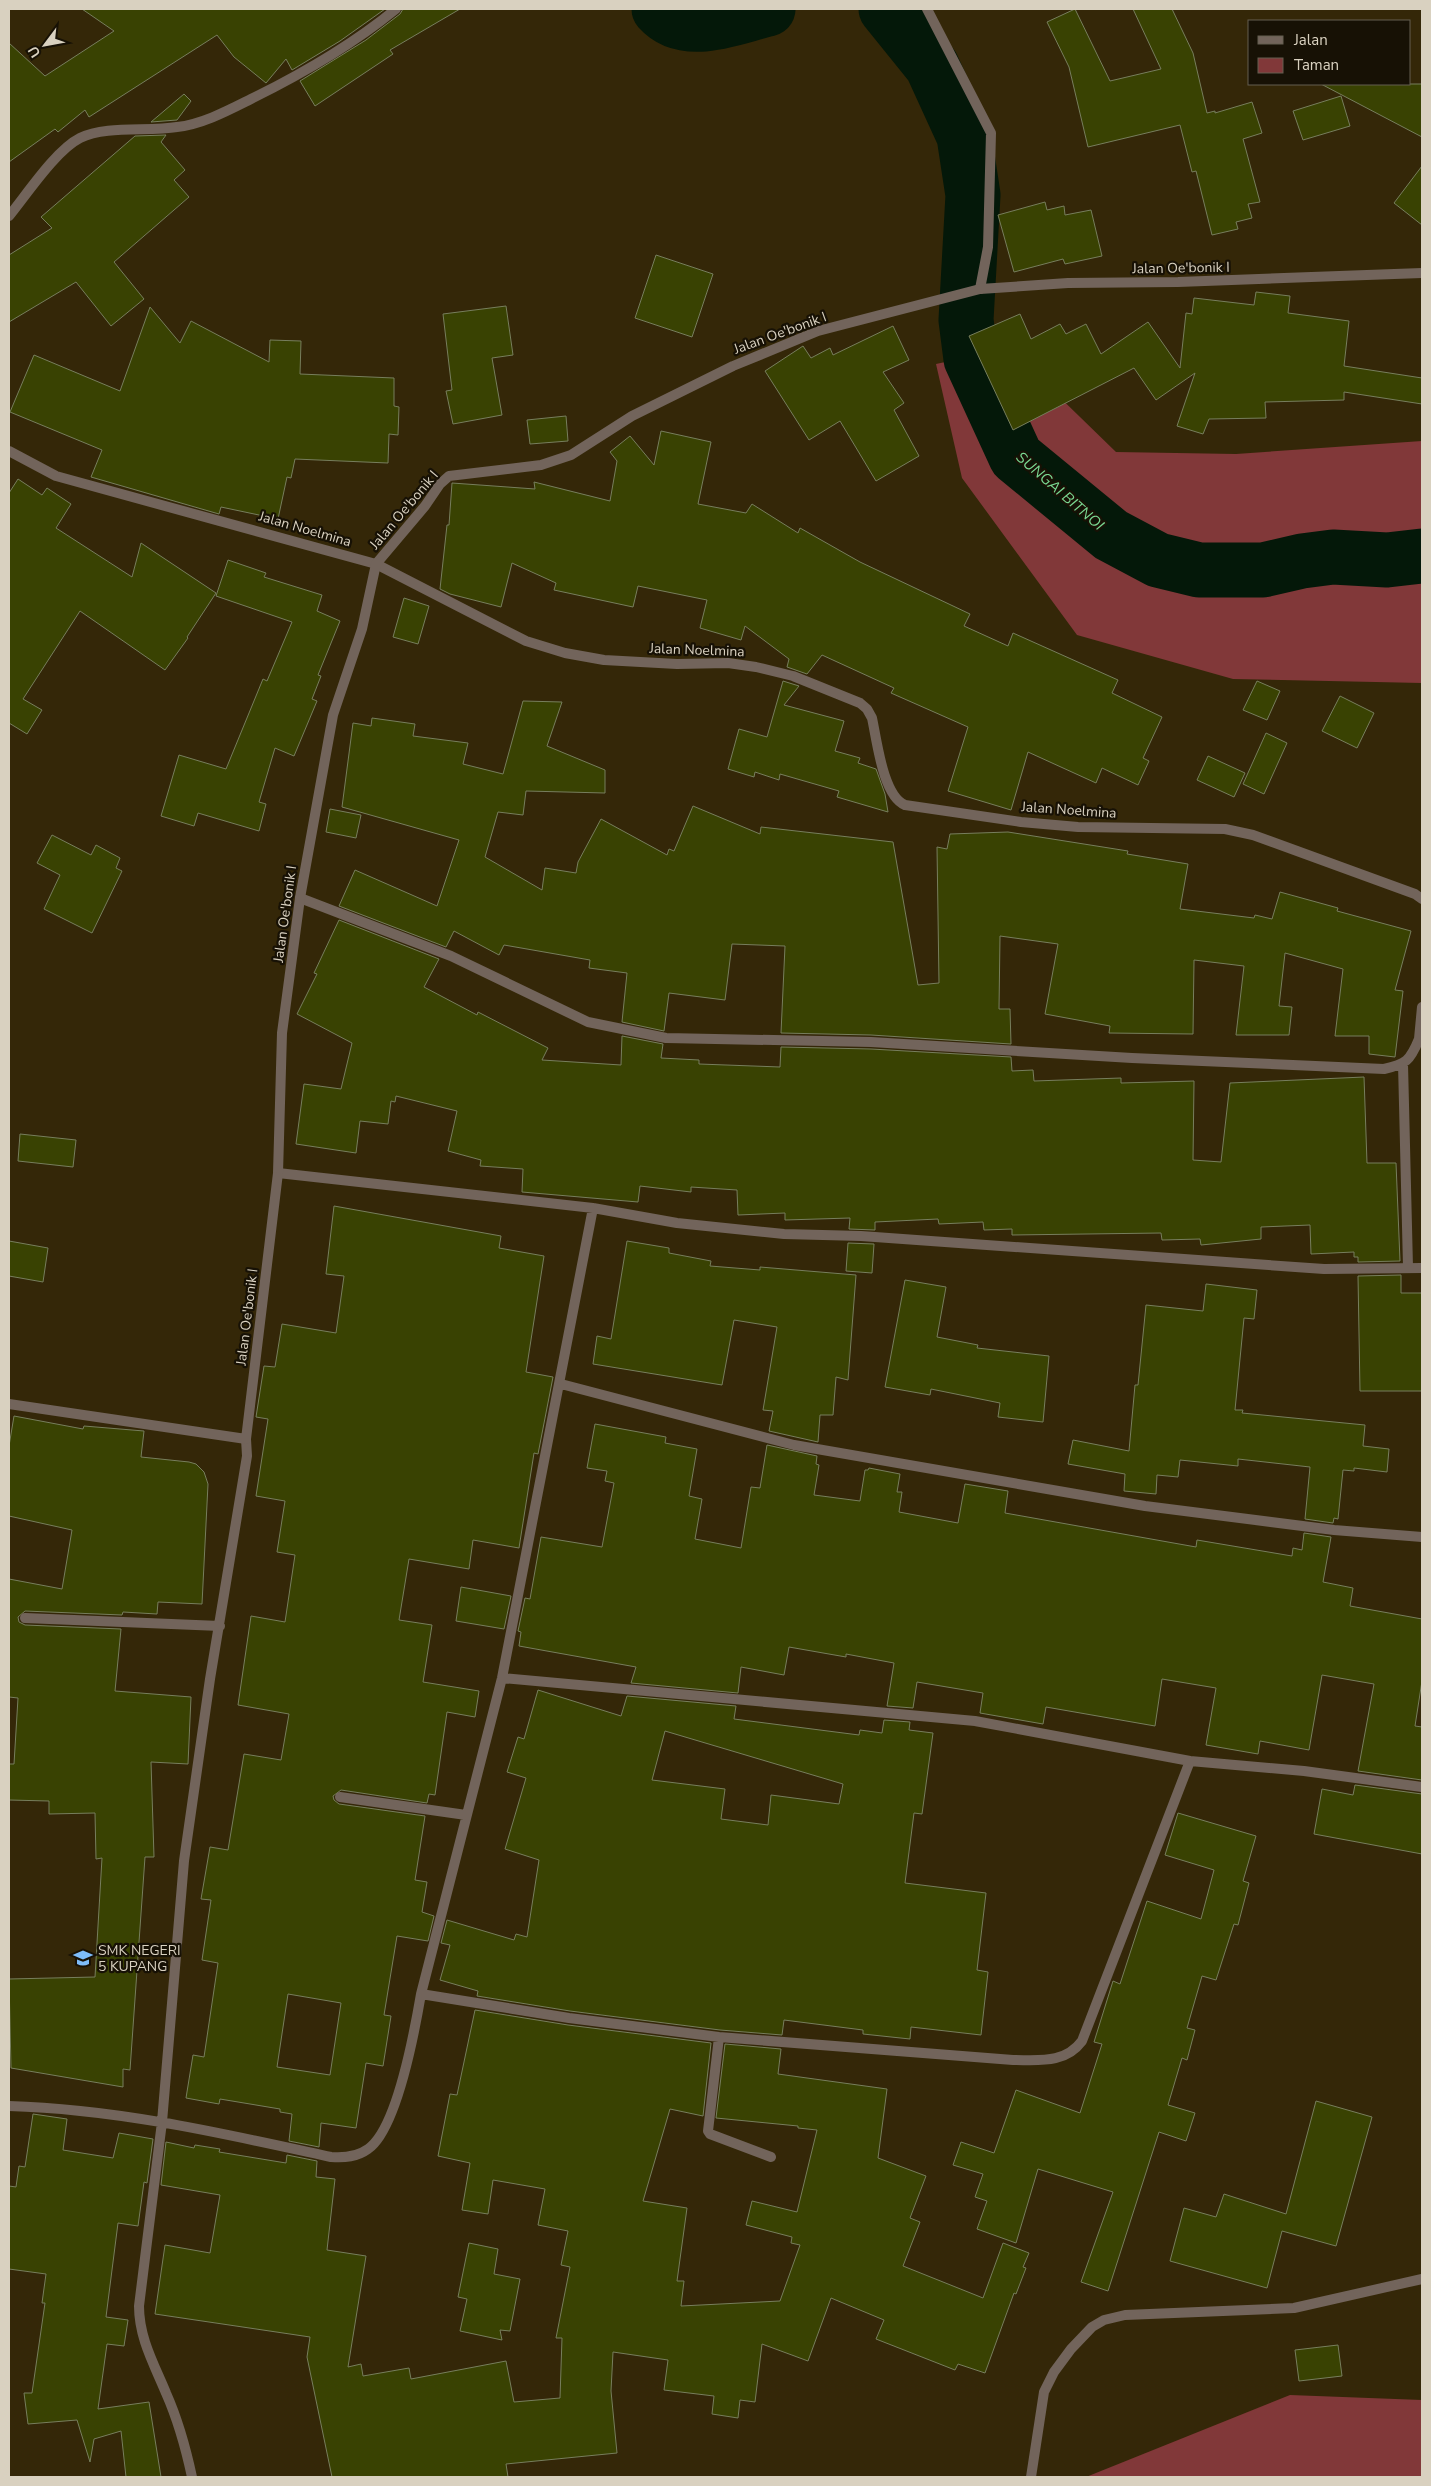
<svg xmlns="http://www.w3.org/2000/svg" width="1431" height="2486" viewBox="0 0 1431 2486" font-family="'Nunito Sans',sans-serif">
  <rect width="100%" height="100%" fill="#342708"/>
  <path fill="#813839" d="M 1009,348 L 1116,452 L 1236,454 L 1422,441 L 1422,683 L 1233,679 L 1077,635 L 962,478 L 936,364 Z
    M 1290,2395 L 1422,2400 L 1422,2477 L 1086,2477 Z"/>
  <g fill="none" stroke-linecap="round" stroke-linejoin="round">
    <path stroke="#041809" stroke-width="55" d="M 659,9 C 686,39 734,17 768,9
      M 886,9 L 932,66 L 964,136 L 973,195 L 966,320 L 971,359 L 1016,457 L 1111,535 L 1158,560 L 1199,570 L 1263,570 L 1302,561 L 1333,557 L 1387,560 L 1422,556"/>
  </g>
  <path fill="#394202" stroke="#777e5d" fill-rule="evenodd" d="M 82,9 L 385,9 L 340,41 L 292,70 L 286,59 L 266,83 L 234,57 L 217,35 L 89,117 L 85,110 L 58,132 L 55,129 L 9,162 L 9,43 L 45,76 L 114,31 Z
    M 403,9 L 460,9 L 390,50 L 393,54 L 315,106 L 300,81 L 366,40 L 400,14 Z
    M 1075,9 L 1110,81 L 1161,69 L 1133,9 L 1172,9 L 1193,53 L 1207,113 L 1215,111 L 1215,113 L 1252,102 L 1262,133 L 1243,139 L 1260,202 L 1248,204 L 1252,218 L 1236,222 L 1238,229 L 1212,235 L 1196,171 L 1192,172 L 1180,125 L 1088,147 L 1069,67 L 1047,22 Z
    M 1321,84 L 1422,84 L 1422,137 Z
    M 184,94 L 191,101 L 177,120 L 151,122 Z
    M 1341,96 L 1350,126 L 1303,140 L 1293,111 Z
    M 166,135 L 161,142 L 185,170 L 174,180 L 189,197 L 114,262 L 144,299 L 111,326 L 76,282 L 9,322 L 9,255 L 52,228 L 41,217 L 135,136 Z
    M 1422,166 L 1422,225 L 1394,203 Z
    M 1045,202 L 1047,210 L 1064,206 L 1065,215 L 1091,210 L 1102,256 L 1065,264 L 1063,259 L 1014,272 L 998,215 Z
    M 656,255 L 713,274 L 692,337 L 635,318 Z
    M 1256,292 L 1290,296 L 1288,313 L 1349,321 L 1344,366 L 1422,378 L 1422,404 L 1344,392 L 1344,400 L 1265,402 L 1266,418 L 1209,419 L 1203,434 L 1177,426 L 1195,373 L 1156,400 L 1134,368 L 1013,430 L 969,336 L 1020,314 L 1031,339 L 1060,324 L 1066,334 L 1086,324 L 1101,354 L 1148,322 L 1180,368 L 1186,313 L 1192,314 L 1194,298 L 1254,305 Z
    M 506,306 L 513,355 L 492,358 L 502,415 L 453,424 L 446,391 L 452,390 L 443,314 Z
    M 150,307 L 180,343 L 191,321 L 269,362 L 270,340 L 301,341 L 300,374 L 394,378 L 394,406 L 399,407 L 398,435 L 389,434 L 388,463 L 295,459 L 291,478 L 287,477 L 278,519 L 221,507 L 219,514 L 91,477 L 102,450 L 10,412 L 34,355 L 120,391 Z
    M 893,326 L 909,360 L 883,372 L 904,403 L 894,410 L 919,456 L 876,481 L 840,421 L 809,440 L 765,371 L 803,346 L 811,358 L 830,348 L 833,355 Z
    M 566,416 L 568,441 L 530,444 L 527,420 Z
    M 661,431 L 711,442 L 698,504 L 746,513 L 752,504 L 798,533 L 800,528 L 860,562 L 970,614 L 964,626 L 1008,646 L 1013,633 L 1118,680 L 1112,693 L 1162,717 L 1143,758 L 1149,761 L 1138,785 L 1102,768 L 1096,783 L 1028,752 L 1011,810 L 948,791 L 968,727 L 891,693 L 894,688 L 822,655 L 807,674 L 787,667 L 789,659 L 745,626 L 741,640 L 700,628 L 707,600 L 638,586 L 633,607 L 554,590 L 556,583 L 512,563 L 501,607 L 450,594 L 440,589 L 447,525 L 449,525 L 452,483 L 535,489 L 534,482 L 610,501 L 617,461 L 610,452 L 630,436 L 654,465 Z
    M 18,479 L 42,495 L 47,488 L 71,504 L 56,528 L 132,577 L 141,543 L 216,593 L 187,637 L 188,638 L 165,670 L 80,611 L 23,699 L 42,710 L 27,734 L 9,723 L 9,493 Z
    M 228,560 L 266,573 L 264,577 L 322,595 L 317,611 L 340,621 L 318,675 L 321,676 L 312,699 L 317,701 L 294,756 L 275,748 L 259,802 L 266,804 L 259,831 L 198,813 L 194,826 L 161,816 L 179,755 L 226,769 L 263,679 L 267,681 L 292,622 L 216,596 Z
    M 404,598 L 429,606 L 418,644 L 393,637 Z
    M 783,681 L 799,686 L 784,705 L 844,721 L 835,751 L 860,758 L 858,763 L 876,769 L 885,794 L 888,812 L 837,797 L 839,791 L 780,774 L 779,780 L 755,772 L 754,777 L 728,769 L 739,729 L 767,737 Z
    M 1257,681 L 1280,691 L 1267,720 L 1243,710 Z
    M 1340,696 L 1374,713 L 1357,748 L 1322,731 Z
    M 523,701 L 562,702 L 547,746 L 605,770 L 605,793 L 526,791 L 523,815 L 498,812 L 485,857 L 542,890 L 545,868 L 576,873 L 578,862 L 601,819 L 667,855 L 669,849 L 674,851 L 693,806 L 760,834 L 761,827 L 893,842 L 918,985 L 939,983 L 937,847 L 947,849 L 950,834 L 1008,832 L 1128,851 L 1127,854 L 1188,864 L 1180,909 L 1254,918 L 1255,915 L 1272,919 L 1280,892 L 1338,908 L 1337,911 L 1411,931 L 1395,990 L 1403,991 L 1395,1057 L 1369,1054 L 1369,1036 L 1335,1036 L 1343,969 L 1285,953 L 1279,1006 L 1292,1007 L 1289,1035 L 1236,1035 L 1244,966 L 1194,960 L 1193,1034 L 1109,1033 L 1110,1026 L 1045,1014 L 1058,944 L 1000,936 L 999,1009 L 1010,1009 L 1011,1044 L 871,1035 L 781,1033 L 785,946 L 732,944 L 725,1000 L 669,993 L 664,1031 L 622,1022 L 627,973 L 589,968 L 590,960 L 504,945 L 499,955 L 454,931 L 446,947 L 339,906 L 355,870 L 437,906 L 459,840 L 342,807 L 353,723 L 371,726 L 372,718 L 415,724 L 413,736 L 468,743 L 463,764 L 503,774 Z
    M 1266,733 L 1287,743 L 1264,794 L 1243,784 Z
    M 1208,756 L 1245,773 L 1234,797 L 1197,780 Z
    M 330,809 L 361,815 L 356,838 L 326,832 Z
    M 52,835 L 91,855 L 96,845 L 120,858 L 116,868 L 122,871 L 92,933 L 44,909 L 60,875 L 37,863 Z
    M 339,920 L 439,959 L 424,987 L 477,1015 L 478,1012 L 548,1048 L 542,1060 L 621,1065 L 622,1036 L 663,1044 L 661,1058 L 699,1060 L 699,1064 L 780,1067 L 781,1047 L 871,1049 L 1011,1057 L 1012,1071 L 1033,1070 L 1034,1081 L 1121,1078 L 1121,1083 L 1194,1081 L 1193,1160 L 1221,1162 L 1230,1083 L 1364,1077 L 1367,1163 L 1396,1163 L 1400,1261 L 1358,1262 L 1358,1257 L 1354,1257 L 1354,1252 L 1311,1254 L 1310,1225 L 1261,1227 L 1261,1239 L 1201,1245 L 1200,1239 L 1162,1240 L 1161,1233 L 1012,1235 L 1012,1229 L 984,1230 L 983,1222 L 939,1224 L 938,1219 L 875,1222 L 875,1230 L 849,1229 L 850,1218 L 785,1220 L 785,1213 L 738,1215 L 737,1190 L 691,1187 L 691,1192 L 640,1186 L 638,1202 L 522,1192 L 523,1169 L 480,1166 L 481,1160 L 448,1151 L 457,1111 L 396,1096 L 395,1102 L 391,1101 L 388,1124 L 360,1121 L 356,1153 L 296,1144 L 304,1084 L 341,1089 L 352,1043 L 297,1014 L 317,974 L 314,973 Z
    M 20,1134 L 76,1140 L 73,1167 L 18,1161 Z
    M 334,1206 L 501,1236 L 499,1248 L 544,1256 L 526,1372 L 553,1377 L 538,1454 L 534,1453 L 519,1548 L 473,1540 L 469,1569 L 409,1559 L 399,1620 L 432,1625 L 423,1682 L 479,1691 L 475,1717 L 447,1712 L 435,1795 L 429,1794 L 427,1803 L 341,1790 L 333,1796 L 334,1800 L 339,1804 L 425,1816 L 415,1880 L 427,1882 L 422,1912 L 434,1916 L 428,1941 L 397,1936 L 384,2015 L 391,2016 L 383,2066 L 366,2063 L 356,2128 L 321,2123 L 319,2147 L 289,2141 L 292,2114 L 280,2112 L 280,2109 L 220,2099 L 219,2104 L 186,2098 L 193,2055 L 204,2057 L 218,1963 L 202,1960 L 211,1900 L 201,1899 L 210,1847 L 228,1850 L 244,1754 L 281,1760 L 289,1714 L 238,1705 L 251,1616 L 285,1622 L 295,1555 L 277,1552 L 285,1501 L 256,1496 L 268,1419 L 256,1417 L 264,1366 L 275,1367 L 282,1324 L 336,1333 L 344,1276 L 326,1274 ZM 288,1994 L 341,2003 L 330,2075 L 277,2067 Z
    M 9,1241 L 48,1248 L 43,1282 L 9,1276 Z
    M 627,1241 L 669,1248 L 669,1253 L 711,1261 L 710,1266 L 760,1270 L 760,1267 L 856,1275 L 848,1380 L 836,1377 L 833,1415 L 820,1415 L 818,1442 L 769,1431 L 773,1411 L 763,1410 L 777,1327 L 734,1320 L 722,1385 L 593,1364 L 597,1336 L 611,1339 Z
    M 848,1243 L 874,1244 L 872,1273 L 846,1271 Z
    M 1401,1275 L 1401,1293 L 1422,1293 L 1422,1391 L 1360,1391 L 1358,1276 Z
    M 905,1280 L 946,1287 L 937,1337 L 978,1345 L 977,1348 L 1049,1356 L 1043,1422 L 998,1417 L 1000,1403 L 931,1389 L 930,1395 L 885,1387 Z
    M 1206,1284 L 1257,1290 L 1254,1319 L 1244,1318 L 1235,1410 L 1243,1410 L 1242,1413 L 1365,1425 L 1363,1446 L 1389,1449 L 1387,1472 L 1354,1468 L 1354,1471 L 1343,1470 L 1338,1519 L 1334,1518 L 1333,1523 L 1305,1519 L 1310,1467 L 1238,1459 L 1238,1466 L 1180,1460 L 1178,1477 L 1157,1475 L 1156,1494 L 1124,1491 L 1125,1474 L 1068,1464 L 1073,1440 L 1129,1451 L 1135,1385 L 1138,1385 L 1146,1305 L 1203,1311 Z
    M 14,1416 L 83,1429 L 84,1426 L 144,1431 L 141,1457 L 189,1462 L 196,1464 L 204,1472 L 208,1484 L 202,1604 L 158,1602 L 157,1614 L 123,1612 L 122,1615 L 25,1611 L 18,1617 L 19,1622 L 25,1625 L 121,1629 L 115,1691 L 191,1697 L 188,1764 L 151,1762 L 154,1857 L 145,1857 L 130,2070 L 123,2069 L 123,2087 L 11,2068 L 9,1979 L 95,1977 L 102,1858 L 96,1859 L 95,1813 L 49,1814 L 49,1801 L 9,1800 L 9,1764 L 14,1764 L 18,1698 L 9,1697 L 9,1579 L 62,1589 L 72,1530 L 9,1516 L 9,1446 Z
    M 595,1424 L 666,1437 L 665,1443 L 697,1449 L 689,1496 L 702,1499 L 695,1539 L 741,1548 L 751,1487 L 760,1488 L 767,1445 L 817,1456 L 816,1464 L 819,1465 L 814,1495 L 860,1501 L 865,1470 L 868,1470 L 869,1468 L 900,1474 L 897,1492 L 902,1492 L 899,1512 L 958,1523 L 965,1484 L 1008,1491 L 1005,1513 L 1196,1547 L 1197,1540 L 1292,1556 L 1293,1548 L 1302,1550 L 1304,1533 L 1331,1537 L 1323,1582 L 1353,1588 L 1350,1606 L 1422,1619 L 1422,1681 L 1415,1726 L 1422,1727 L 1422,1780 L 1358,1771 L 1374,1684 L 1322,1675 L 1309,1750 L 1260,1741 L 1258,1754 L 1206,1745 L 1216,1688 L 1162,1679 L 1155,1726 L 1046,1707 L 1043,1724 L 980,1713 L 983,1693 L 917,1682 L 913,1708 L 887,1706 L 894,1663 L 846,1654 L 846,1657 L 789,1647 L 784,1675 L 741,1667 L 738,1693 L 631,1683 L 636,1667 L 519,1646 L 521,1632 L 518,1631 L 525,1598 L 530,1599 L 541,1537 L 602,1547 L 614,1483 L 605,1481 L 607,1471 L 587,1468 Z
    M 461,1587 L 511,1596 L 504,1629 L 456,1621 Z
    M 538,1690 L 621,1716 L 627,1696 L 736,1706 L 734,1719 L 859,1735 L 860,1730 L 882,1733 L 884,1720 L 910,1722 L 909,1730 L 933,1733 L 922,1814 L 914,1813 L 905,1883 L 986,1893 L 977,1970 L 988,1972 L 981,2035 L 911,2027 L 910,2039 L 863,2034 L 863,2030 L 784,2020 L 782,2035 L 720,2030 L 570,2011 L 477,1996 L 478,1991 L 440,1980 L 450,1945 L 441,1943 L 447,1920 L 514,1940 L 516,1934 L 527,1937 L 539,1860 L 505,1849 L 526,1778 L 507,1772 L 518,1737 L 524,1739 ZM 665,1731 L 843,1784 L 839,1804 L 771,1795 L 768,1825 L 721,1819 L 725,1789 L 652,1780 Z
    M 1355,1785 L 1422,1794 L 1422,1854 L 1314,1834 L 1322,1789 L 1353,1795 Z
    M 1178,1813 L 1256,1836 L 1243,1881 L 1249,1883 L 1238,1925 L 1234,1924 L 1216,1980 L 1202,1976 L 1187,2028 L 1195,2030 L 1187,2060 L 1182,2058 L 1168,2105 L 1195,2113 L 1186,2141 L 1159,2132 L 1108,2291 L 1081,2282 L 1113,2192 L 1038,2169 L 1016,2243 L 977,2229 L 987,2201 L 975,2197 L 983,2174 L 953,2165 L 961,2142 L 994,2153 L 1016,2090 L 1080,2113 L 1102,2044 L 1094,2042 L 1113,1981 L 1120,1984 L 1147,1901 L 1201,1919 L 1214,1870 L 1165,1855 Z
    M 475,2010 L 568,2025 L 711,2043 L 703,2116 L 670,2109 L 643,2201 L 687,2208 L 677,2281 L 684,2281 L 681,2306 L 780,2301 L 800,2245 L 791,2243 L 792,2237 L 746,2225 L 752,2201 L 797,2212 L 817,2130 L 798,2128 L 798,2126 L 716,2118 L 725,2044 L 781,2049 L 778,2074 L 887,2089 L 878,2158 L 926,2176 L 910,2218 L 920,2222 L 903,2266 L 983,2298 L 1003,2243 L 1029,2253 L 1023,2267 L 1026,2268 L 1016,2294 L 1014,2293 L 985,2373 L 958,2364 L 955,2370 L 876,2339 L 884,2320 L 831,2298 L 808,2361 L 762,2344 L 755,2402 L 740,2400 L 738,2418 L 712,2414 L 714,2396 L 664,2390 L 668,2360 L 613,2352 L 611,2391 L 617,2453 L 506,2464 L 508,2477 L 332,2477 L 307,2357 L 310,2337 L 155,2314 L 165,2245 L 210,2253 L 220,2195 L 161,2185 L 166,2142 L 194,2148 L 195,2145 L 220,2149 L 219,2152 L 286,2163 L 287,2155 L 317,2161 L 316,2177 L 335,2179 L 327,2250 L 366,2256 L 348,2367 L 361,2364 L 363,2376 L 409,2368 L 411,2379 L 506,2361 L 514,2402 L 560,2398 L 562,2338 L 556,2338 L 570,2267 L 561,2265 L 568,2231 L 538,2225 L 545,2189 L 493,2180 L 488,2214 L 462,2210 L 470,2163 L 438,2156 L 450,2094 L 457,2095 Z
    M 1316,2101 L 1372,2117 L 1336,2246 L 1282,2231 L 1267,2288 L 1170,2261 L 1184,2208 L 1216,2217 L 1224,2194 L 1286,2214 Z
    M 33,2114 L 67,2119 L 63,2150 L 113,2158 L 119,2133 L 153,2139 L 147,2183 L 144,2182 L 138,2226 L 118,2223 L 106,2317 L 128,2320 L 124,2346 L 107,2344 L 98,2409 L 149,2402 L 161,2477 L 126,2477 L 121,2431 L 94,2439 L 90,2462 L 77,2420 L 28,2424 L 24,2393 L 32,2393 L 45,2303 L 42,2303 L 46,2274 L 9,2269 L 9,2186 L 16,2187 L 19,2166 L 25,2167 Z
    M 469,2243 L 498,2249 L 494,2274 L 520,2279 L 510,2331 L 500,2330 L 502,2340 L 460,2331 L 467,2299 L 458,2297 Z
    M 1338,2345 L 1342,2376 L 1299,2381 L 1295,2350 Z"/>
  <g fill="none" stroke-linecap="round" stroke-linejoin="round">
    <path stroke="#72645b" stroke-width="10" d="M 927,9 L 991,133 L 988,247 L 980,289
      M 9,216 C 27,194 56,150 80,138 C 106,125 148,132 177,127 C 203,124 229,110 251,99 C 302,74 352,45 396,9
      M 9,451 L 56,476 L 376,564 L 526,641 L 565,653 L 604,660 L 677,664 L 728,663 L 756,667 L 793,676 L 860,703 L 867,709 L 872,718 C 877,741 883,796 905,805 L 1021,822 L 1078,827 L 1225,829 L 1253,835 L 1415,894 L 1422,899
      M 300,898 L 451,956 L 588,1022 L 666,1038 L 871,1042 L 1132,1058 L 1384,1069 C 1406,1064 1410,1061 1419,1039 L 1422,1040
      M 1419,1039 L 1422,1007
      M 1403,1064 L 1408,1267
      M 278,1173 L 593,1208 L 677,1223 L 784,1234 L 861,1236 L 1324,1269 L 1422,1268
      M 593,1208 L 502,1678 L 421,1994 L 569,2018 L 719,2037 L 1013,2060 C 1039,2060 1065,2064 1082,2041 L 1190,1761
      M 561,1384 L 794,1445 L 1145,1506 L 1334,1530 L 1422,1537
      M 25,1618 L 220,1626
      M 502,1678 L 975,1721 L 1190,1761 L 1304,1771 L 1422,1787
      M 340,1797 L 466,1815
      M 719,2037 L 708,2131 L 710,2134 L 771,2157
      M 9,2106 C 118,2109 225,2134 331,2157 C 345,2158 357,2157 368,2149 C 397,2129 415,2029 421,1994
      M 192,2477 C 186,2449 178,2420 166,2393 C 154,2364 139,2338 139,2306 L 162,2122 L 184,1861 L 210,1679 L 247,1456 L 246,1439
      M 1031,2477 L 1044,2392 L 1054,2372 L 1071,2349 L 1092,2327 L 1104,2320 L 1125,2315 L 1294,2308 L 1422,2279"/>
    <path stroke="#72645b" stroke-width="10" d="M 9,1404 L 246,1439 L 278,1173 L 282,1033 L 300,898 L 333,715 L 362,629 L 376,564 L 425,506 L 440,484 L 449,476 L 541,465 L 571,455 L 632,416 L 733,366 L 818,331 L 980,289 L 1068,283 L 1178,282 L 1422,273"/>
  </g>
  <defs>
    <g id="school-bare" transform="scale(1.5)"><path d="M0-5L7-2L0 1L-7-2ZM-4 1L0 2.5L4 1V4Q0 6-4 4Z" fill="#7ebdf9" stroke="#171105" stroke-width="2.5" paint-order="stroke"/></g>
  </defs>
  <g fill-rule="evenodd">
    <use href="#school-bare" x="83" y="1958"/>
  </g>
  <g text-anchor="middle" dominant-baseline="central" stroke-width="4.5" stroke-linejoin="round" paint-order="stroke">
    <g font-size="14" fill="#d9d1c0" stroke="#171105">
      <text transform="translate(1181 268) rotate(-1)">Jalan Oe'bonik I</text>
      <text transform="translate(780 333) rotate(-20)">Jalan Oe'bonik I</text>
      <text transform="translate(404 510) rotate(-50)">Jalan Oe'bonik I</text>
      <text transform="translate(305 529) rotate(16)">Jalan Noelmina</text>
      <text transform="translate(697 650) rotate(2)">Jalan Noelmina</text>
      <text transform="translate(1069 810) rotate(4)">Jalan Noelmina</text>
      <text transform="translate(285 914) rotate(-82)">Jalan Oe'bonik I</text>
      <text transform="translate(247 1317) rotate(-83)">Jalan Oe'bonik I</text>
    </g>
    <g font-size="14" fill="#d9d1c0" stroke="#171105" text-anchor="start">
      <text x="98" y="1950">SMK NEGERI<tspan x="98" dy="16">5 KUPANG</tspan></text>
    </g>
    <g font-size="15" font-style="italic" fill="#7ad892" stroke="#171105">
      <text transform="translate(1060 491) rotate(41)">SUNGAI BITNOI</text>
    </g>
  </g>
  <rect width="1431" height="2486" fill="none" stroke="#d9d1c0" stroke-width="20"/>
  <rect x="1248" y="20" width="162" height="65" fill="#171105" stroke="#655e50"/>
  <rect x="1258" y="36" width="25" height="8" fill="#72645b" stroke="#655e50"/>
  <text x="1294" y="45" font-size="15" fill="#d9d1c0">Jalan</text>
  <rect x="1258" y="58" width="25" height="15" fill="#813839" stroke="#655e50"/>
  <text x="1294" y="70" font-size="15" fill="#d9d1c0">Taman</text>
  <g transform="translate(45 45) rotate(238)" stroke="#171105" stroke-width="4" paint-order="stroke">
  <path d="M0-4L9 19L0 12L-9 19Z" fill="#d9d1c0"/>
  <text y="-8" font-size="14" font-weight="bold" text-anchor="middle" fill="#d9d1c0">U</text>
  </g>
</svg>
